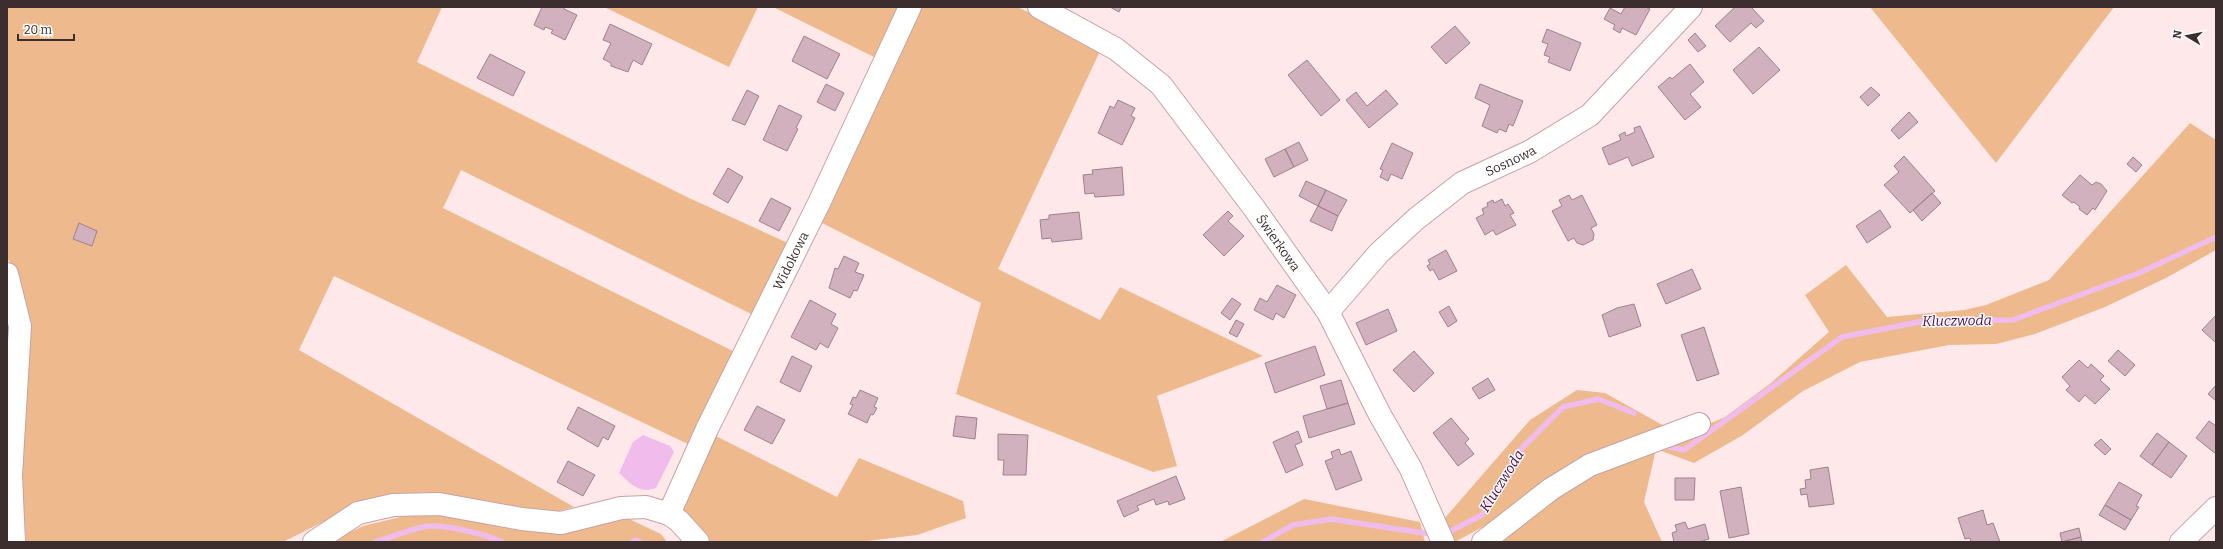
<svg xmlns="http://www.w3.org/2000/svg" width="2223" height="549" viewBox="0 0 2223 549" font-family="Bitter,serif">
  <rect width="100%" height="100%" fill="#ffe8e9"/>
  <path fill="#eeba8d" d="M 7,7 L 442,7 L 417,62 L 689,198 L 788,243 L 753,315 L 461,170 L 443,208 L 735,352 L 690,445 L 334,276 L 299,350 L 574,507 L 547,514 L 423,492 L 341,513 L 283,542 L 26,542 L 20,446 L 16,272 L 7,258 Z
    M 604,7 L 758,7 L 729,67 Z
    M 773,7 L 900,7 L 874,57 Z
    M 922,7 L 1018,7 L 1101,49 L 998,269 L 1100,320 L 1120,287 L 1263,356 L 1157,396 L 1177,466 L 1153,472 L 956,394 L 981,303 L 816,220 Z
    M 1870,7 L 2114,7 L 1996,163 Z
    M 2190,123 L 2216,140 L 2216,250 L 2166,278 L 2105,307 L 2035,334 L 1996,344 L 1949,345 L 1860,362 L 1803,391 L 1743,435 L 1694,463 L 1656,449 L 1644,502 L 1662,542 L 1493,542 L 1560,488 L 1725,417 L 1771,383 L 1829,332 L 1805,295 L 1846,265 L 1887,317 L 1964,310 L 1986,305 L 2049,280 Z
    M 1577,390 L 1605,393 L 1666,427 L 1455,542 L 1444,519 L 1530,420 Z
    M 710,433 L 837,497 L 859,458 L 963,501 L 966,518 L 917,535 L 859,542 L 707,542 L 683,514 L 681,492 Z
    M 1304,499 L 1420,522 L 1425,542 L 1220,542 Z
    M 413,514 L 627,518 L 661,534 L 667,542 L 330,542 L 363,526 Z"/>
  <path fill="#f0bcec" d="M 643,435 L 670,446 L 674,452 L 656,488 C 639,494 631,484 619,473 L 633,442 Z"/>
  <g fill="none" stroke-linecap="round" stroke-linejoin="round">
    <path stroke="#f0bcec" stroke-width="5.5" d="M 1670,447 L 1684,450 L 1842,337 L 1924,321 L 2013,320 L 2139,273 L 2216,237
      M 1449,532 L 1482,515 L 1521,449 L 1563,407 L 1598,399 L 1634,413
      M 375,542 C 391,537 407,531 423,527 C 441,523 485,534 502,542
      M 632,542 L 636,540 L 639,542
      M 1263,542 L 1293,525 L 1331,519 L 1430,534"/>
  </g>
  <path fill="#d2b1be" stroke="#9f818d" d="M 542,7 L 565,7 L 564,9 L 577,15 L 565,40 L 551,33 L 553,30 L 545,27 L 544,30 L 534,25 Z
    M 1110,7 L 1121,7 L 1119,12 Z
    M 1625,7 L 1646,7 L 1650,9 L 1636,35 L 1622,28 L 1620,33 L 1613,29 L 1615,25 L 1604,19 L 1610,8 L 1621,14 Z
    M 1735,7 L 1751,7 L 1764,21 L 1756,28 L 1751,23 L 1730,42 L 1715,26 Z
    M 610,24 L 652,44 L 642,65 L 633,60 L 628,72 L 611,66 L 611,63 L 603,59 L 611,43 L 603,40 Z
    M 1455,26 L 1470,43 L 1446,64 L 1431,47 Z
    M 1547,29 L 1581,43 L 1570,71 L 1548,62 L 1550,57 L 1544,55 L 1548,44 L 1542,42 Z
    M 1695,33 L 1706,46 L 1698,52 L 1688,40 Z
    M 804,36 L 840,54 L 827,79 L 792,61 Z
    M 1759,47 L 1780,70 L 1753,94 L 1733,70 Z
    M 490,54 L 525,72 L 513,96 L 477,78 Z
    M 1307,60 L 1340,100 L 1321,116 L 1288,75 Z
    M 1690,64 L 1704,82 L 1690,94 L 1701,107 L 1685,120 L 1658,87 L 1670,77 L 1672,79 Z
    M 826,84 L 844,93 L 835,111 L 817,102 Z
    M 1480,84 L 1523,101 L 1513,126 L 1509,124 L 1506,132 L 1499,129 L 1497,133 L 1482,126 L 1490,105 L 1475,98 Z
    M 1871,87 L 1880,95 L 1868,106 L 1860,97 Z
    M 747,90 L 759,96 L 745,125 L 732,120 Z
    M 1386,90 L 1398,104 L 1369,128 L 1346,100 L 1356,92 L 1367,106 Z
    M 1118,100 L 1135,108 L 1131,116 L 1135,118 L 1122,145 L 1098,133 L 1110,106 L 1114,108 Z
    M 779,105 L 802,116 L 796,128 L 798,129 L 787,151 L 763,140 Z
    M 1909,112 L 1918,122 L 1899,139 L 1891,130 Z
    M 1640,126 L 1654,157 L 1632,166 L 1628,157 L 1609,165 L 1602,148 L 1621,140 L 1619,135 L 1625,132 L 1626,136 L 1635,132 L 1634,128 Z
    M 1299,142 L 1308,160 L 1294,167 L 1285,149 Z
    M 1392,143 L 1413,153 L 1402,179 L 1391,174 L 1388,181 L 1380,177 L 1383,170 L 1380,169 Z
    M 1285,149 L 1294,167 L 1274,177 L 1265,159 Z
    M 1904,156 L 1935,191 L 1910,213 L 1884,185 L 1899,172 L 1894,166 Z
    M 2133,157 L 2142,165 L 2136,172 L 2127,164 Z
    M 1122,167 L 1124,195 L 1095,197 L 1094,193 L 1085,194 L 1083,175 L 1093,174 L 1092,170 Z
    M 728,168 L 743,177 L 728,203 L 713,194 Z
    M 2080,175 L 2092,185 L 2096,182 L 2101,184 L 2107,191 L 2095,210 L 2093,208 L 2087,215 L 2079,209 L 2080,207 L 2074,202 L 2072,203 L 2062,195 Z
    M 1306,181 L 1326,190 L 1318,206 L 1299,196 Z
    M 1326,190 L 1347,200 L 1338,216 L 1318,206 Z
    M 1932,193 L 1941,203 L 1922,221 L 1913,210 Z
    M 1569,195 L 1572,200 L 1582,195 L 1597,225 L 1591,228 L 1594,234 L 1593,240 L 1583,245 L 1577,243 L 1574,238 L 1568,241 L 1552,211 L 1562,206 L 1559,200 Z
    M 771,198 L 791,208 L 779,231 L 759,221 Z
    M 1502,199 L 1505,206 L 1508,204 L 1514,213 L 1510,215 L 1516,225 L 1496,235 L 1493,230 L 1485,235 L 1476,218 L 1484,214 L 1482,209 L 1488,206 L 1487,203 L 1493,200 L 1494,203 Z
    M 1318,206 L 1338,216 L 1332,231 L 1310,221 Z
    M 1880,210 L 1891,227 L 1867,243 L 1856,226 Z
    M 1228,211 L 1233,216 L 1228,221 L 1244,236 L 1224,256 L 1203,235 Z
    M 1079,212 L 1082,239 L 1052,242 L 1051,238 L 1042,239 L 1040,220 L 1049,219 L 1049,215 Z
    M 79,223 L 97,231 L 92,246 L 73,239 Z
    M 1446,250 L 1457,271 L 1439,280 L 1433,269 L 1430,271 L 1427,266 L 1430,264 L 1428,260 Z
    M 844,256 L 859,263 L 855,272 L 864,275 L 857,291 L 854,290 L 850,298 L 829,288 L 835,268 L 838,269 Z
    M 1692,269 L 1701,289 L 1666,304 L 1657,284 Z
    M 1277,285 L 1296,295 L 1284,318 L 1276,313 L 1273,320 L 1254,310 L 1260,298 L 1267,302 Z
    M 1232,298 L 1241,304 L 1230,320 L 1221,313 Z
    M 810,300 L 836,314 L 831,324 L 838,328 L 828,348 L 820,343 L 816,350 L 791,337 Z
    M 1634,304 L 1641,326 L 1609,337 L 1602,315 L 1617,308 Z
    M 1449,306 L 1457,321 L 1448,327 L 1439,312 Z
    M 1388,309 L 1397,331 L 1366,345 L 1356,323 Z
    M 2216,315 L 2216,343 L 2202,330 Z
    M 1236,320 L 1244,324 L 1237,337 L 1229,333 Z
    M 1704,327 L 1719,374 L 1697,381 L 1681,335 Z
    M 1315,346 L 1325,375 L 1275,393 L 1265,363 Z
    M 2118,350 L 2135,365 L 2125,376 L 2108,361 Z
    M 1414,351 L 1434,373 L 1414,392 L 1393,370 Z
    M 792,356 L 812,366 L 800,392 L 780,382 Z
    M 2079,360 L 2088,368 L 2091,364 L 2104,376 L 2100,380 L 2110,389 L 2095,404 L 2085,395 L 2079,402 L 2066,390 L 2070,386 L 2062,377 Z
    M 1488,378 L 1495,390 L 1479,399 L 1472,388 Z
    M 1341,380 L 1348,403 L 1327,409 L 1320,386 Z
    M 2216,385 L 2216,401 L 2208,394 Z
    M 860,390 L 878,398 L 874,407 L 877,408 L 873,415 L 871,414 L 867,423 L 848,414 L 853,405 L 850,404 L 853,397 L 856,398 Z
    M 1348,403 L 1355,424 L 1309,438 L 1303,416 Z
    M 757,406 L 785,420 L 772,444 L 744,430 Z
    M 578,407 L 615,426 L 608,440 L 603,437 L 598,447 L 567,429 Z
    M 956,416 L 977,418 L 975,439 L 953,436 Z
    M 1451,418 L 1469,439 L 1465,443 L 1474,454 L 1458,466 L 1433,433 Z
    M 2209,421 L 2216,426 L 2216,454 L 2196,438 Z
    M 1298,431 L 1302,442 L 1295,445 L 1303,465 L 1286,473 L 1273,442 Z
    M 2157,433 L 2169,442 L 2152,465 L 2140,456 Z
    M 998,434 L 1028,435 L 1026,475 L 1003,475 L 1004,460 L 998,460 Z
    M 2101,439 L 2111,449 L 2105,455 L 2094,445 Z
    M 2169,442 L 2187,456 L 2171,478 L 2152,465 Z
    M 1339,449 L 1341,455 L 1351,451 L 1362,480 L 1336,490 L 1325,461 L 1333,458 L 1331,452 Z
    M 568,461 L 595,475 L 583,496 L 557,482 Z
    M 1828,467 L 1834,504 L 1809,507 L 1807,494 L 1801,495 L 1800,489 L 1806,488 L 1805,480 L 1811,479 L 1810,470 Z
    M 1176,476 L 1185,499 L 1169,505 L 1168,501 L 1156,505 L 1154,499 L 1137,506 L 1139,510 L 1124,517 L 1117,501 Z
    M 1675,478 L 1695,478 L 1694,500 L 1675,500 Z
    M 2119,482 L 2142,495 L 2136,506 L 2139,507 L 2131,520 L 2105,505 Z
    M 1741,487 L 1749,534 L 1729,538 L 1720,491 Z
    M 2105,505 L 2131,520 L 2125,530 L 2099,515 Z
    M 1983,510 L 1987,525 L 1993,523 L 2000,542 L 1971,542 L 1970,538 L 1965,539 L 1958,518 Z
    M 1685,522 L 1688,529 L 1705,524 L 1709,539 L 1699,542 L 1674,542 L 1672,533 L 1677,531 L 1675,525 Z
    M 2079,528 L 2081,537 L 2062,542 L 2060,533 Z
    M 2081,537 L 2082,542 L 2060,542 L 2062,542 Z"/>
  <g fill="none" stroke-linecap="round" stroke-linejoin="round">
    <g stroke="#c5a2a4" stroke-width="24">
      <g id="minor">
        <path id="s1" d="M 1039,7 L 1116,49 L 1161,85 L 1254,208 L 1328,312 L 1380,415 L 1411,469 L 1443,542"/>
        <path d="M 7,274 L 20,326 L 11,475 L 14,542"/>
        <path id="s2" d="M 1328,312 L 1379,253 L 1416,219 L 1462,183 L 1529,152 L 1590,115 L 1691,7"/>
        <path id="s3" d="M 669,514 L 707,429 L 819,203 L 910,7"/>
        <path d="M 314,542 L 358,513 L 393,505 L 439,504 L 522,519 L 561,523 L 621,508 L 646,507 L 669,514 L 679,521 L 698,542"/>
        <path d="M 1483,542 L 1551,489 L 1590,465 L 1699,424"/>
        <path d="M 2181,542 L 2216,508"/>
      </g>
    </g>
    <use href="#minor" stroke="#fff" stroke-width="22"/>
  </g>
  <g text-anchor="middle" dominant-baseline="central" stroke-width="3" stroke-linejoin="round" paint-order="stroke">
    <g font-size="13" fill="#3c2e2e" stroke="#fcfcfc">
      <text stroke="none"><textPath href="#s2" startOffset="240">Sosnowa</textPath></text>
      <text stroke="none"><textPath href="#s1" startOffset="342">Świerkowa</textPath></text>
      <text stroke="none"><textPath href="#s3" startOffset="281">Widokowa</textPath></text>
    </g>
    <g font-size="14" font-style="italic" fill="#4a0d49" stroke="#fcfcfc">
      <text transform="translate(1957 321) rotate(-1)">Kluczwoda</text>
      <text transform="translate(1502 481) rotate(-58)">Kluczwoda</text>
    </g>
  </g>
  <rect width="2223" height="549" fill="none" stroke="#3c2e2e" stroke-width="16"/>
  <g transform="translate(2187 36) rotate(280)" stroke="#fcfcfc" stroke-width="3" paint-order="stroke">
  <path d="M0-3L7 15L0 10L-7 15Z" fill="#3c2e2e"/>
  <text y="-6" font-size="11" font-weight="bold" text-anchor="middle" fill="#3c2e2e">N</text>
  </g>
  <path d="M18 34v6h56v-6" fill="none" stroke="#3c2e2e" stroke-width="2"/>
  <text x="24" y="34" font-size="12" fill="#3c2e2e" stroke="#fcfcfc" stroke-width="3" paint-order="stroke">20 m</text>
</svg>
